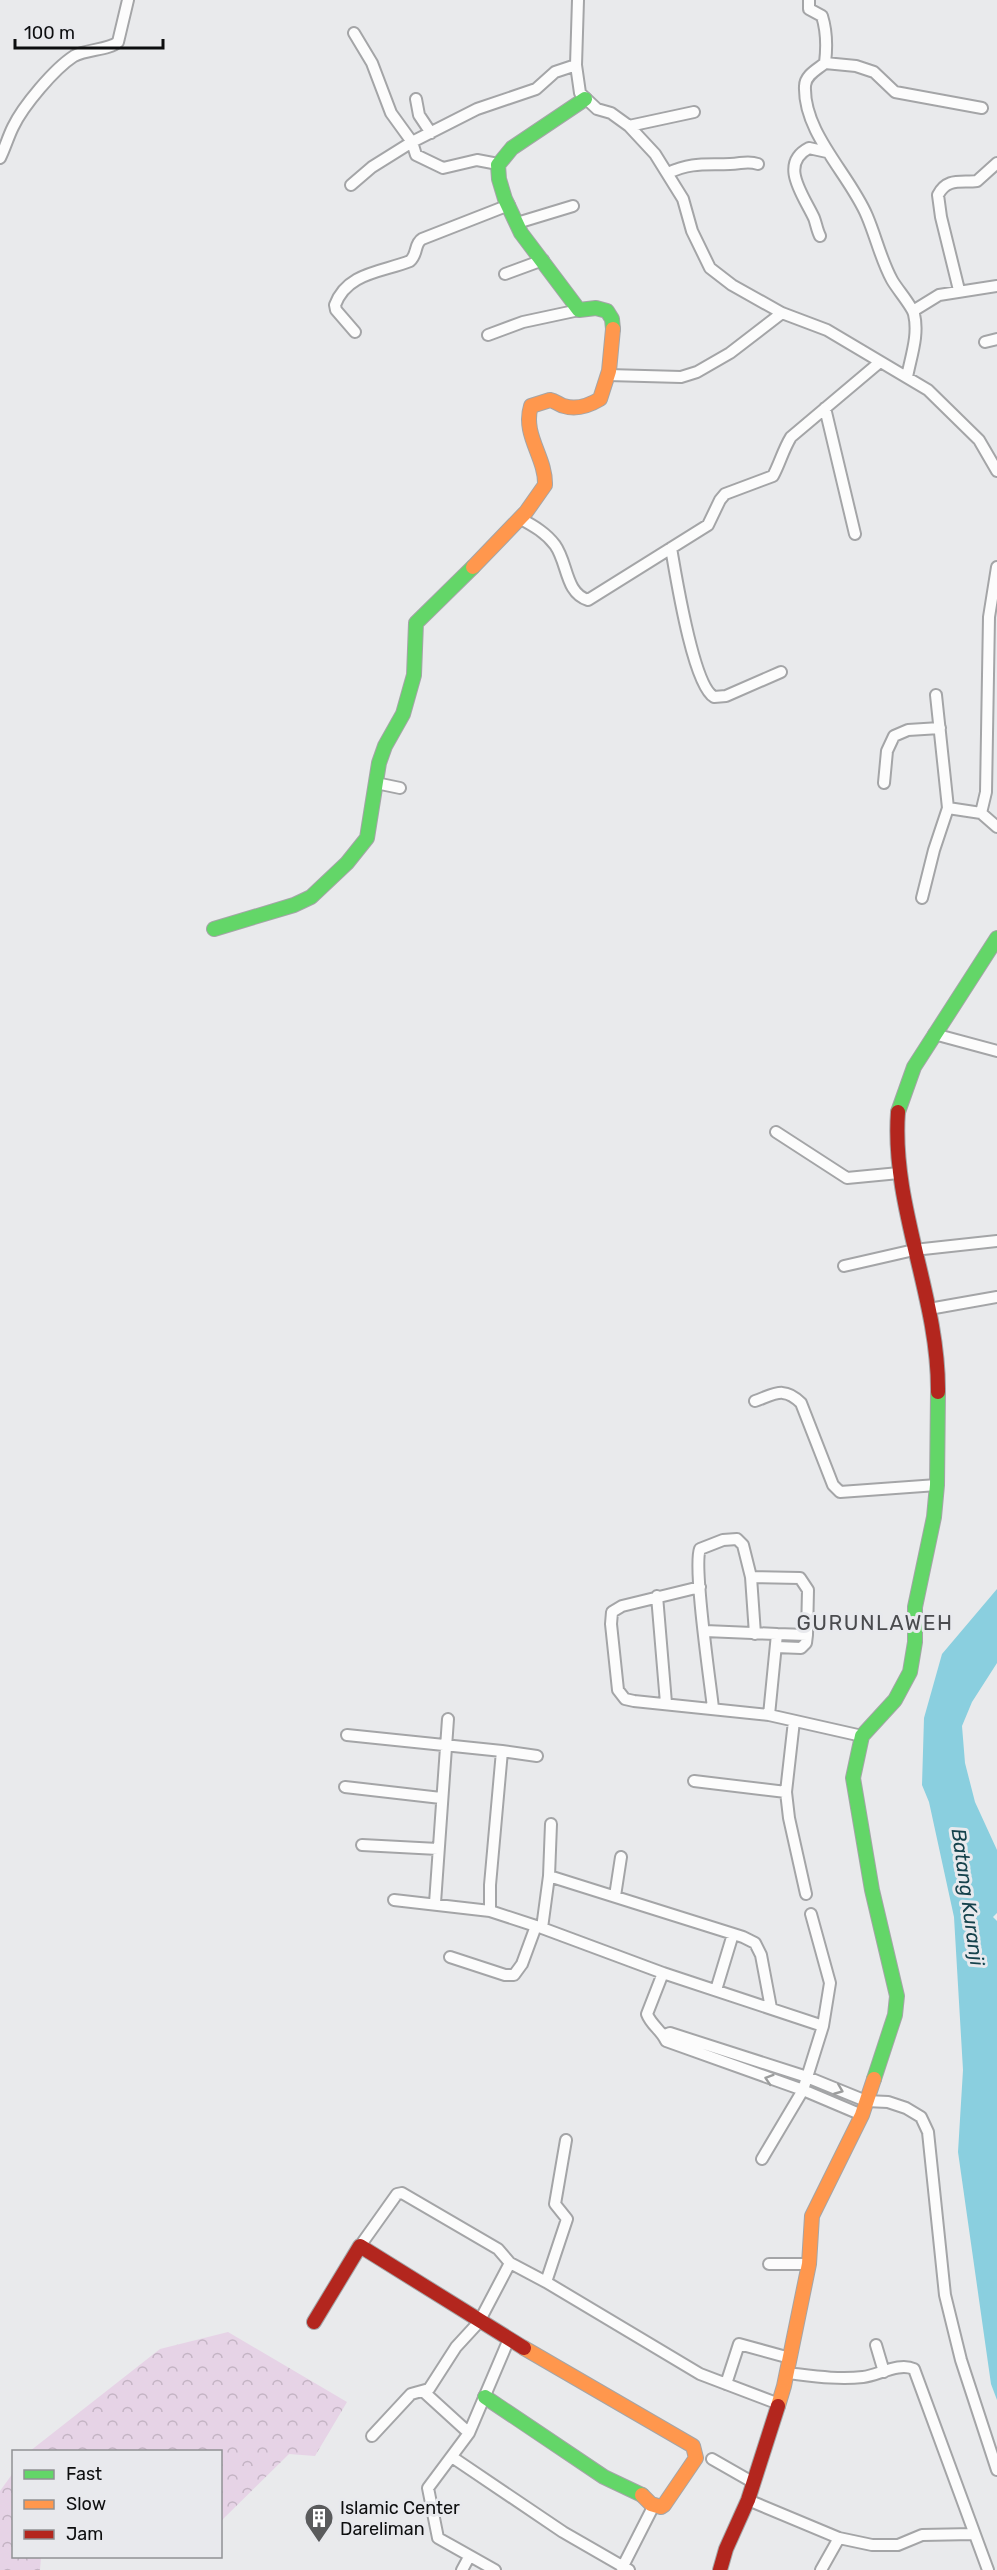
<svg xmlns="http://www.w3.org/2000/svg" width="997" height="2570" viewBox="0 0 997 2570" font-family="Rubik,sans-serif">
  <defs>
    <pattern id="forest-crowns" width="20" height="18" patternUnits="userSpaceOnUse" patternTransform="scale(1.5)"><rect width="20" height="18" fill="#e6d3e6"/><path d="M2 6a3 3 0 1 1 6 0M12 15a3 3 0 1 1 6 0" fill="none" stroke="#c4b4c4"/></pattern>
  </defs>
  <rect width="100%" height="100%" fill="#e9eaec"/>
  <path fill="url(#forest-crowns)" d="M 228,2332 L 347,2402 L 315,2456 L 289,2454 L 221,2521 L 220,2452 L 30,2451 L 160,2349 Z
    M 13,2473 L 14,2556 L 41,2557 L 40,2570 L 0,2570 L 0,2491 Z"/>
  <path fill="#8acfdf" d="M 997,1589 L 997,1663 L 972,1702 L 962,1726 L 965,1763 L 975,1802 L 997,1850 L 997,1913 L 993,1917 L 997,1921 L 997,2400 L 991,2384 L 958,2152 L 963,2070 L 954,1917 L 929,1802 L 922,1785 L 924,1718 L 942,1654 Z"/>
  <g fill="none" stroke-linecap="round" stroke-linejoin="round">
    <g stroke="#a4a5a7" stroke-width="14">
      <path id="street" d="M 578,0 L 576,65 L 580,93 L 597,109 L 611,113 L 629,126 L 655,154 L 683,199 L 692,231 L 710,268 L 732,285 L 782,313 L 827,330 L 928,390 L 979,440 L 997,471
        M 809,0 L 809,9 L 822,16 C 827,32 827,47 825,63 C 818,69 805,75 805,86 C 803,133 850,175 867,216 C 876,237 881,260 892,280 C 897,289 912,306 914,314 C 919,335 911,356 907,377
        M 354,33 L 372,63 L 391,113 L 412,142 L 416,155 L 443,168 L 477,160 L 498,164
        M 825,63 L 856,66 L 874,72 L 895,92 L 982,108
        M 416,99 L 419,115 L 431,133
        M 629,126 L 694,112
        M 0,158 C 5,148 8,137 13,127 C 23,106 54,69 74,56 C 87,49 109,50 118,42 L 128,0
        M 668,173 C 692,162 705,165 730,164 C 741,164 747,160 758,164
        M 351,185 L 372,167 L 412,142 L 477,109 L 536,89 L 555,72 L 576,65
        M 517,223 L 573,206
        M 820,236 C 817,230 816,223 814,218 C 804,196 778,164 809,148 L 827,152
        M 505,274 L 543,260
        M 959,290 L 941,217 L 938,195 C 947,177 962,183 977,181 L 997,163
        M 913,311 L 939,295 L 997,286
        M 355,332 L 336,310 L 335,305 C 347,272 383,272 410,261 C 418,254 414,244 422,239 L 509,205
        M 488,335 L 523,322 L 579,310
        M 985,342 L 997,339
        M 608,375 L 681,377 L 697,372 L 730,353 L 782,313
        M 825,408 L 855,534
        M 521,519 C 534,526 546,533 555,545 C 568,563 565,593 588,600 L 708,525 L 720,500 L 725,494 L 773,476 C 780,463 783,450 791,437 L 880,362
        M 671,548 C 676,576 693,685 714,697 L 726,696 L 781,672
        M 997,567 L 989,617 L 986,792 L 981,813 L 997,827
        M 936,695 L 948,808
        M 376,783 L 400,788
        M 884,783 L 887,751 L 894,736 L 908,730 L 940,728
        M 922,898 L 934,850 L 948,808 L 981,813
        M 934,1034 L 997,1051
        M 776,1132 L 847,1178 L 899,1173
        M 844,1266 L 914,1250 L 997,1241
        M 929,1309 L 997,1297
        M 755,1401 C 775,1394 784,1386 801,1403 L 833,1485 L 840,1492 L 937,1485
        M 700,1587 L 622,1606 L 612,1612 L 611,1624 L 618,1690 L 625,1699 L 634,1701 L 769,1715 L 862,1736
        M 657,1596 L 666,1703
        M 705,1631 L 777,1634 L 769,1715
        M 755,1634 L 751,1577 L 800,1578 L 808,1590 L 807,1635 L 777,1634
        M 776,1647 L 801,1648 L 806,1643 L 807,1635
        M 713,1708 C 710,1681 693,1566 700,1549 L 723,1540 L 737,1539 L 743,1545 L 751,1577
        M 794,1721 L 786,1792 L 789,1818 L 806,1894
        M 347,1735 L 502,1751 L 490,1885 L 490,1911
        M 502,1751 L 537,1756
        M 694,1781 L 786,1792
        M 345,1787 L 441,1798
        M 362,1845 L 438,1849
        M 549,1876 L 743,1937 L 755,1943 L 761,1955 L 771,2008
        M 615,1896 L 621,1857
        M 394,1900 L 490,1911 L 542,1928 L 663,1973 L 823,2026
        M 435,1903 L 448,1719
        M 542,1928 L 549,1876 L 551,1824
        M 450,1957 L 505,1975 L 514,1975 L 522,1964 L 536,1926
        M 663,1973 L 647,2014 C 651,2025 662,2031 666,2041 L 803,2090 L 862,2115
        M 716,1990 L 733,1934
        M 665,2035 L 670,2033 L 807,2077 L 866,2101 L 888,2102 L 906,2108 L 921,2117 L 928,2132 L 945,2295 L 961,2360 L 997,2470
        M 762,2159 L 803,2090 L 823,2026 L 830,1983 L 811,1914
        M 360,2246 L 397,2194 L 402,2193 L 498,2249 L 510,2263 L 546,2282 L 700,2374 L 779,2404
        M 769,2264 L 809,2264
        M 546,2282 L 567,2219 L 555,2204 L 566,2140
        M 876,2345 L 884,2372
        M 787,2373 C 813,2376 838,2380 863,2377 C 879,2375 899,2362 914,2369 L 988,2570
        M 726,2384 L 739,2344 L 790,2358
        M 424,2392 L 469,2433
        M 372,2436 L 411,2394 L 429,2389 L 456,2347 L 479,2322 L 510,2263
        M 452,2457 L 563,2532 L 629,2570
        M 712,2459 L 754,2483
        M 748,2500 L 839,2538 L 872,2545 L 898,2545 L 922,2535 L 973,2534
        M 622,2568 L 652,2509 L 651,2504
        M 462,2570 L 469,2557
        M 495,2570 L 438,2538 L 428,2488 L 469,2433 L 509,2339
        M 821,2570 L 839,2538"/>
    </g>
    <g stroke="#a4a5a7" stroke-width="16">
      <path id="fast" d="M 585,99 L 512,148 L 498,165 L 499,179 L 505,199 L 521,233 L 579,310 L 596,308 L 607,311 L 612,319 L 613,329
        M 214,929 L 294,905 L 311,897 L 347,863 L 367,838 L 379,763 L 385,746 L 403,714 L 414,675 L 416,623 L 473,567
        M 898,1112 L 914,1067 L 997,938
        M 874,2079 L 895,2015 L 897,1996 L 872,1890 L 853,1778 L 862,1736 L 895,1700 L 910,1672 L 915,1642 L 915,1607 L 934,1517 L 937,1485 L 938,1392
        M 485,2397 L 604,2477 L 642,2495"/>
    </g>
    <g stroke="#a4a5a7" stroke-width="16">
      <path id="slow" d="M 473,567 L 526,512 L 545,485 C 546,457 522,435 531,406 L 550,400 C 556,401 559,405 564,406 C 576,410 590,405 600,399 L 609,371 L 613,329
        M 524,2348 L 693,2446 L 696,2458 L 664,2505 L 661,2507 L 651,2504 L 642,2495
        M 778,2406 L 784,2386 L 809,2264 L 812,2216 L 862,2115 L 874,2079"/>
    </g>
    <g stroke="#a4a5a7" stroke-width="16">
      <path id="jam" d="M 898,1112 C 891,1207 939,1297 938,1392
        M 314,2322 L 360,2246 L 524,2348
        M 720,2570 L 726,2549 L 748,2500 L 778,2406"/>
    </g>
    <use href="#street" stroke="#fcfcfc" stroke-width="10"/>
    <use href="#fast" stroke="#63d668" stroke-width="14"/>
    <use href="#slow" stroke="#ff974d" stroke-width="14"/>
    <use href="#jam" stroke="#b3261e" stroke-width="14"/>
  </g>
  <defs><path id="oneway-chevron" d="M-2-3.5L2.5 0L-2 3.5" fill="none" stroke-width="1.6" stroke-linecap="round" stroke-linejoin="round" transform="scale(1.5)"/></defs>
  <g stroke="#9c9d9d">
    <use href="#oneway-chevron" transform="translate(769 2079) rotate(-162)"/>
    <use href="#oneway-chevron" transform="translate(839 2090) rotate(22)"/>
  </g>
  <defs>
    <g id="building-pin" transform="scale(1.5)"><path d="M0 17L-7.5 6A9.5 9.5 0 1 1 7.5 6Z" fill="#5a5b5c" stroke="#e8e9ed"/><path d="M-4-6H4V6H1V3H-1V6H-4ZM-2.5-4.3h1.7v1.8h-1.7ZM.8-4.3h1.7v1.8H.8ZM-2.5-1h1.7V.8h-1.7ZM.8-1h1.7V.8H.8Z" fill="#fff"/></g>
  </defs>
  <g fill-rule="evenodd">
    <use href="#building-pin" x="319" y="2518"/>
  </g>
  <g text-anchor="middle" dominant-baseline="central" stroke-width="6" stroke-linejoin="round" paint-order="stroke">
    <g font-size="18" fill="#0d0e0f" stroke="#e8e9ed" text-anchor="start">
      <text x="340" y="2508">Islamic Center<tspan x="340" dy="21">Dareliman</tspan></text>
    </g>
    <g font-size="20" font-style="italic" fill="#15424c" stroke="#e8e9ed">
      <text transform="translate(968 1897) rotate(82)">Batang Kuranji</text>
    </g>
    <g font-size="21" letter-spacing="1.5" fill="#4a4b4e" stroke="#e8e9ed">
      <text x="875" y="1622">GURUNLAWEH</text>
    </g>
  </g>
  <rect x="12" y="2450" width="210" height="108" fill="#e8e9ed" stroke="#909194" stroke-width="1.5"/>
  <rect x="24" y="2470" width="30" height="9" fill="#63d668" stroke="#909194" stroke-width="1.5"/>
  <text x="66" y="2480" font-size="18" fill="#0d0e0f">Fast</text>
  <rect x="24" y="2500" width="30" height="9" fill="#ff974d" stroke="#909194" stroke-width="1.5"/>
  <text x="66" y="2510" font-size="18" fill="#0d0e0f">Slow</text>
  <rect x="24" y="2530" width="30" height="9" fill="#b3261e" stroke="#909194" stroke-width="1.5"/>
  <text x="66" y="2540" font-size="18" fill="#0d0e0f">Jam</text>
  <path d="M15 39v9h148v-9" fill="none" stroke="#0d0e0f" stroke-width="3"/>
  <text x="24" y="39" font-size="18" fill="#0d0e0f" stroke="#e8e9ed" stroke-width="4.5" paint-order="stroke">100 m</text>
</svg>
